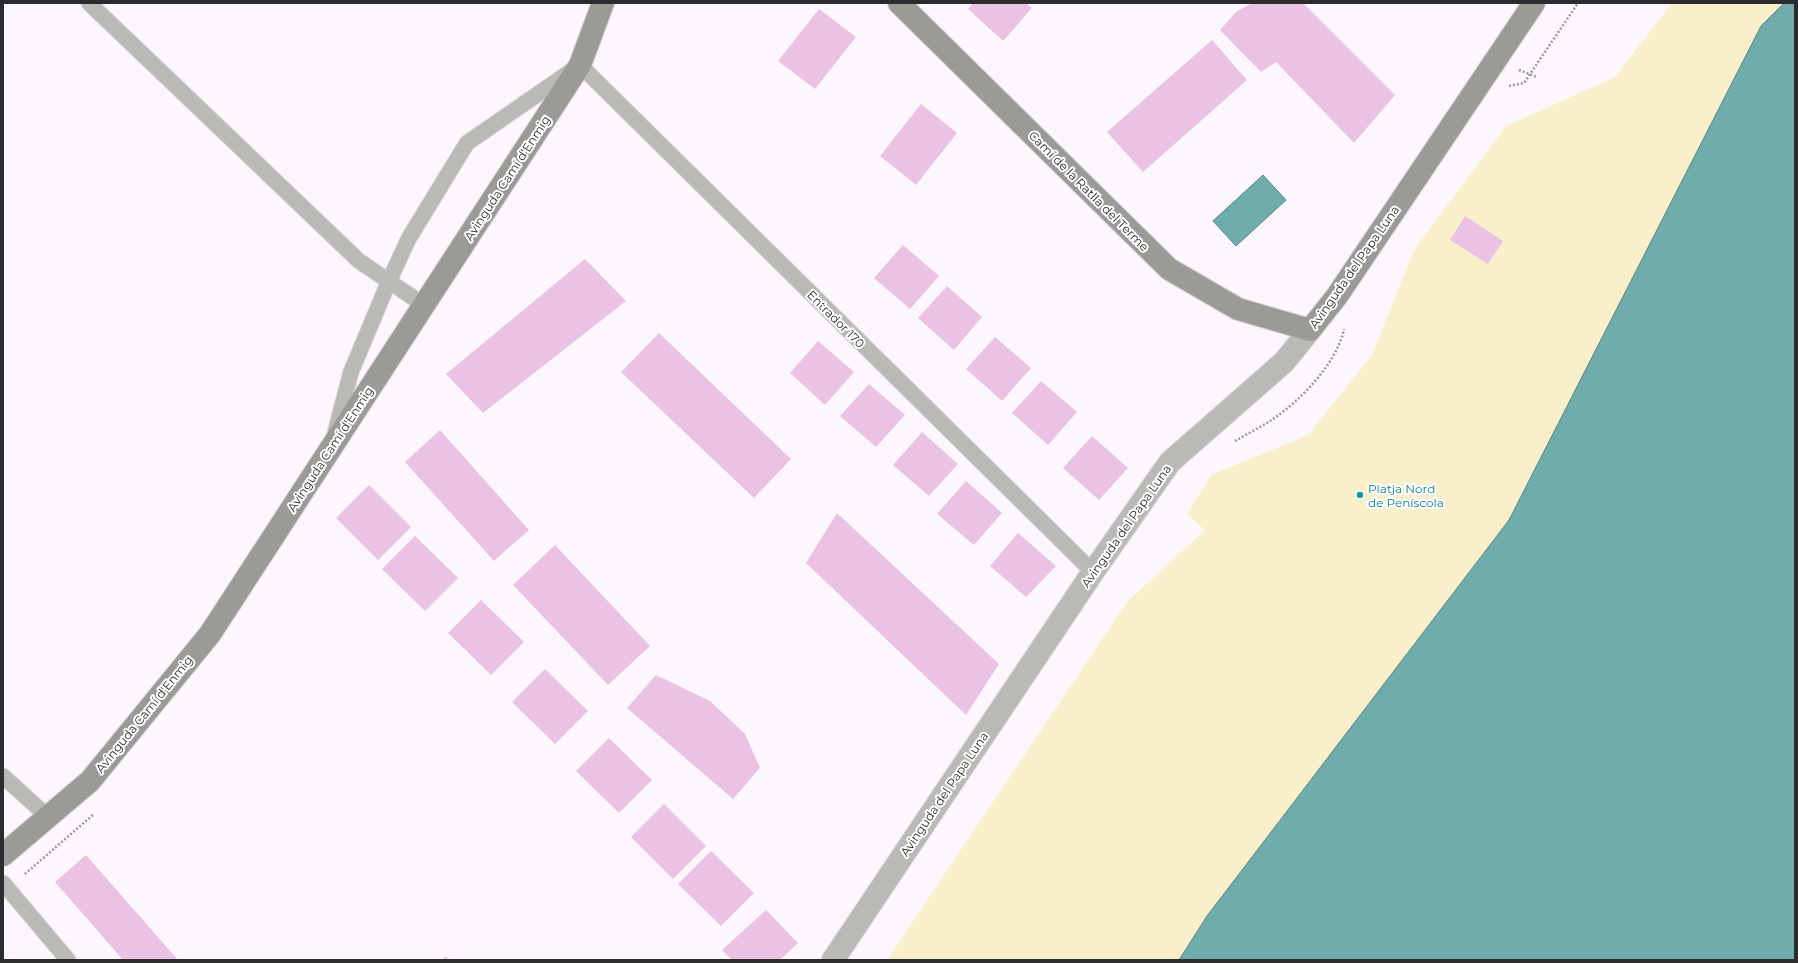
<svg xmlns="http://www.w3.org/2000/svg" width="1798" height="963" viewBox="0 0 1798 963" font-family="Montserrat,sans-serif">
  <rect width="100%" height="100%" fill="#fbf7fd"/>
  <path fill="#f9efca" d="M 1672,3 L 1784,3 L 1761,26 L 1509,520 L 1207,916 L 1179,960 L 887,960 L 1127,602 L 1205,530 L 1187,514 L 1211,475 L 1308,435 L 1372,355 L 1414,250 L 1506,126 L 1615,77 Z"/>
  <path fill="#6facac" stroke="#5b8586" d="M 1784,3 L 1795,3 L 1795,960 L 1179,960 L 1207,916 L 1509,520 L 1761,26 Z
    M 1263,175 L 1286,200 L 1236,246 L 1213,221 Z"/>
  <path fill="#ebc2e3" d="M 973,3 L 1026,3 L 1032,8 L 1003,41 L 968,9 Z
    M 1252,3 L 1303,3 L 1395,95 L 1354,143 L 1276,62 L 1261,72 L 1220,30 L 1236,12 Z
    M 819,9 L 856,37 L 815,89 L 778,61 Z
    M 1212,40 L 1247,80 L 1143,172 L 1107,132 Z
    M 921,104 L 957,133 L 916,185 L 880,156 Z
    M 1465,216 L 1503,241 L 1488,264 L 1450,240 Z
    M 903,245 L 939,276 L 910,309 L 874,278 Z
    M 585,259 L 626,301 L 483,413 L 446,374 Z
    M 947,286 L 982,317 L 954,350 L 918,318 Z
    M 659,333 L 791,459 L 754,498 L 621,372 Z
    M 995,337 L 1031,368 L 1002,401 L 966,369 Z
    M 818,341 L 854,372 L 825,405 L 790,373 Z
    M 1041,381 L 1077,412 L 1048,445 L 1012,413 Z
    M 869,384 L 905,415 L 876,447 L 840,416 Z
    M 440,430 L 529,530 L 494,561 L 405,462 Z
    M 922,432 L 958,464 L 929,496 L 893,465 Z
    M 1092,436 L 1128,468 L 1099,500 L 1063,468 Z
    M 966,481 L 1002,513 L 974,545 L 937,514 Z
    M 369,485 L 411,527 L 378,560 L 336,518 Z
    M 837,513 L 999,664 L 966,715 L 806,563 Z
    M 1018,533 L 1056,566 L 1026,597 L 990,566 Z
    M 415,536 L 458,578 L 425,611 L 382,569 Z
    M 555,545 L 650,646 L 608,685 L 513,585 Z
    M 481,600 L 524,642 L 491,675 L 448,633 Z
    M 545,669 L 588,711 L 555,744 L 512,702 Z
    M 656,675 L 710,701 L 745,734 L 760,768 L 733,799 L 627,708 Z
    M 609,738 L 652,780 L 619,813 L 576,771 Z
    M 664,804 L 706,846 L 673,879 L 631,837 Z
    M 711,851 L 754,893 L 721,926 L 678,884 Z
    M 86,855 L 178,960 L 123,960 L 55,882 Z
    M 766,910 L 798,943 L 780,960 L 732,960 L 722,950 Z
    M 445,957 L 451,960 L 442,960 Z"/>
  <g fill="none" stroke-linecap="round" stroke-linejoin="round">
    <g stroke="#d6d2d8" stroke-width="17">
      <path id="lane" d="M 89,3 L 359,261 L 424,305
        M 335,433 L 351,372 L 389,281 L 409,238 L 467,143 L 580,65 L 1093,572
        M 3,776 L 48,817
        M 3,883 L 68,960"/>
    </g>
    <g stroke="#d6d2d8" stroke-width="24">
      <path id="street" d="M 833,960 L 1093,572 L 1170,462 L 1284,362 L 1310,330"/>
    </g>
    <g stroke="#d6d2d8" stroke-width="24">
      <path id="secondary" d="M 899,3 L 1169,269 L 1238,309 L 1310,330 L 1337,296 L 1534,3
        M 3,855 L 90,781 L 210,634 L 580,65 L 603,3"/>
    </g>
    <path stroke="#9c999d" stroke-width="2.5" stroke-dasharray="2 2" stroke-linecap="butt" d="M 1519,70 L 1537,77
      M 1509,86 L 1524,83 L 1578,3
      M 1235,441 C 1247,434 1261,427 1273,419 C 1301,400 1337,363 1344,329
      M 25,874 L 94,814"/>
    <use href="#lane" stroke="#bab9b6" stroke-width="15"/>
    <use href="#street" stroke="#bab9b6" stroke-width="22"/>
    <use href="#secondary" stroke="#9b9a96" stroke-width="22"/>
  </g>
  <circle fill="#0f9aa8" stroke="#fff" stroke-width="1.5" cx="1360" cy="495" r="4"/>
  <g text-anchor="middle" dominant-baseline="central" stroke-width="4" stroke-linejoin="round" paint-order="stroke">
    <g font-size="12" fill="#2c2b2d" stroke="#fff">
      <text transform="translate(507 178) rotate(-57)">Avinguda Camí d'Enmig</text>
      <text transform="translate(1089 191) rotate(45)">Camí de la Ratlla del Terme</text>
      <text transform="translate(1354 267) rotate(-55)">Avinguda del Papa Luna</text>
      <text transform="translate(836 319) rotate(45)">Entrador 170</text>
      <text transform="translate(330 449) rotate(-57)">Avinguda Camí d'Enmig</text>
      <text transform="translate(1126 526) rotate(-55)">Avinguda del Papa Luna</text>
      <text transform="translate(144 714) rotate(-51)">Avinguda Camí d'Enmig</text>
      <text transform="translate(944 794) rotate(-56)">Avinguda del Papa Luna</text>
    </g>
    <g font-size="12" fill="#0d838f" stroke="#fff" text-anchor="start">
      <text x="1368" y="488">Platja Nord<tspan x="1368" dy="14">de Peníscola</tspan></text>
    </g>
  </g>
  <rect width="1798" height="963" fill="none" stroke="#2c2b2d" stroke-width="8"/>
</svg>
